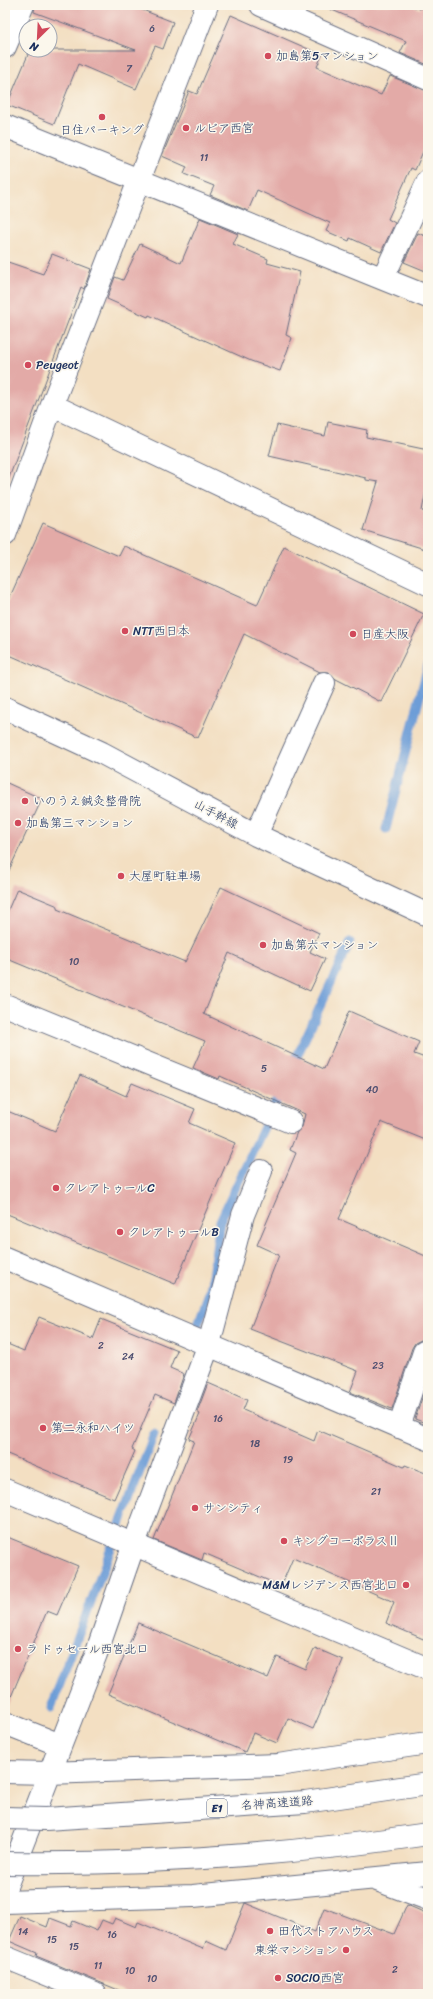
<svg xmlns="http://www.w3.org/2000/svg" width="433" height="1999" viewBox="0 0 433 1999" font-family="Sriracha,'Klee One',sans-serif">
  <rect width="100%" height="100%" fill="#fbf7ec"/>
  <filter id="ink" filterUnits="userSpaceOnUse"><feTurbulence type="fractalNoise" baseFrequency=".025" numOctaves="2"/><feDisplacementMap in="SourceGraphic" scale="8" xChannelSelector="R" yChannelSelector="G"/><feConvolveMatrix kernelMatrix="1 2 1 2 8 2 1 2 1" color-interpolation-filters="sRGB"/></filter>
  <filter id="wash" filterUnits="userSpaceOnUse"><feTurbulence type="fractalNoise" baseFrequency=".012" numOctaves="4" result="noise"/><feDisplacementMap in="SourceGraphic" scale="16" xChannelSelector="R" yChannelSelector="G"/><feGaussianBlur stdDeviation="0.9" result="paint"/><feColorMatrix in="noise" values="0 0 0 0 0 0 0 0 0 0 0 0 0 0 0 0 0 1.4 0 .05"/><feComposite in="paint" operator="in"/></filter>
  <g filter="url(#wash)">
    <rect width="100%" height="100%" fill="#f3dfc2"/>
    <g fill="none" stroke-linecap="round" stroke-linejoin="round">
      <path stroke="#6d9dd7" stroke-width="9" d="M 386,829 L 428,665
        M 292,1067 L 350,942
        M 198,1324 L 210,1291 L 220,1221 L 281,1091
        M 51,1708 L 154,1434"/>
    </g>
    <g id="blocks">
      <path fill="#e3aaa7" d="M 35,5 L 130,5 L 173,22 L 163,49 L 155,46 L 136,89 L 78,64 L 54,124 L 7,105 L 30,50 L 136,50 L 34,12 Z
        M 320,5 L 410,5 L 420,9 L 422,5 L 428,5 L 428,65 L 400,53 L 406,41 Z
        M 231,15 L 322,55 L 317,67 L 381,95 L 390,76 L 428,91 L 428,140 L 415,170 L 411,168 L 388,219 L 395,223 L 381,252 L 350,238 L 349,241 L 326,231 L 330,223 L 257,190 L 248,211 L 210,195 L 214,186 L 184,174 L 187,167 L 162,156 L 189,91 L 197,94 Z
        M 200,218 L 238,234 L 233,244 L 268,259 L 267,263 L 300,272 L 286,335 L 292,338 L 280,371 L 251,361 L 173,326 L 149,315 L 148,317 L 107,299 L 115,277 L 123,280 L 140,244 L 181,263 Z
        M 418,233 L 428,237 L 428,272 L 404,262 Z
        M 52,254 L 91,269 L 84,289 L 81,287 L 7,483 L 5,482 L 5,261 L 43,274 Z
        M 328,422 L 367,430 L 366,437 L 428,450 L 428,480 L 422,511 L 428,513 L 428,550 L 363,530 L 378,482 L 366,480 L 366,478 L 269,456 L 277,425 L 325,436 Z
        M 43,523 L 119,556 L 124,546 L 257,605 L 284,546 L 424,614 L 381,702 L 336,679 L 329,672 L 320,672 L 244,634 L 198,738 L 5,653 L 5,608 Z
        M 5,782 L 42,799 L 5,879 Z
        M 221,887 L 319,933 L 310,952 L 325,959 L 310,991 L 229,953 L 204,1014 L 324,1069 L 349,1011 L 419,1042 L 414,1054 L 428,1059 L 428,1141 L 381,1122 L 339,1219 L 428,1257 L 428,1340 L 421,1340 L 415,1343 L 412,1348 L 392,1409 L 350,1392 L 358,1371 L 250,1329 L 279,1255 L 257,1245 L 296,1153 L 290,1150 L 297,1132 L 302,1127 L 305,1114 L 220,1076 L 219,1079 L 193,1068 L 205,1041 L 5,958 L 5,917 L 17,889 L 58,906 L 57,909 L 185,962 Z
        M 80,1075 L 126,1096 L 132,1083 L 195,1109 L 189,1123 L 235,1143 L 175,1284 L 5,1213 L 5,1110 L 55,1131 Z
        M 39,1317 L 93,1339 L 101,1319 L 177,1350 L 170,1368 L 184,1374 L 174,1403 L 155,1395 L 132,1449 L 135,1451 L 114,1499 L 5,1453 L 5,1343 L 24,1351 Z
        M 428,1380 L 428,1424 L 415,1419 Z
        M 208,1383 L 247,1400 L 243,1410 L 314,1441 L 318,1430 L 404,1467 L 405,1465 L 428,1474 L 428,1641 L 386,1623 L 394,1602 L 293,1558 L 281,1586 L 204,1553 L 202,1560 L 154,1540 L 194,1441 L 189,1439 L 200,1414 L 197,1412 Z
        M 5,1536 L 78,1566 L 57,1615 L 47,1611 L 5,1711 Z
        M 138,1623 L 268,1678 L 277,1657 L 305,1669 L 315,1648 L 343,1660 L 313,1729 L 288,1718 L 277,1743 L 253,1733 L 245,1752 L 108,1694 Z
        M 245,1903 L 315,1932 L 324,1908 L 394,1934 L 407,1905 L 428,1914 L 428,1994 L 128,1994 L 36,1956 L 37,1953 L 9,1941 L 20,1916 L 47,1927 L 50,1918 L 71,1926 L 73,1921 L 97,1931 L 102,1920 L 112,1924 L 115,1918 L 136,1927 L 138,1922 L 203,1949 L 206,1941 L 226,1950 Z"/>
    </g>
  </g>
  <g filter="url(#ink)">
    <use href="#blocks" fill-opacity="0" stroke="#676d81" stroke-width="1"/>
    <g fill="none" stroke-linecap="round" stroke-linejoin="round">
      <g stroke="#676d81" stroke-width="24">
        <path id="minor" d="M 261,5 L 428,79
          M 5,47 L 23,5
          M 5,126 L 428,297
          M 383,278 L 428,181
          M 52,405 L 428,584
          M 5,535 L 52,405 L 207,5
          M 5,708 L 102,753 L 256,835 L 428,915
          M 256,835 L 324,683
          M 5,1005 L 291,1122
          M 5,1258 L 428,1439
          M 399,1427 L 424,1352
          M 5,1490 L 428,1669
          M 5,1723 L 60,1745
          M 5,1772 L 48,1773 L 278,1765 L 428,1743
          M 377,1880 L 428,1899
          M 5,1889 L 96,1654 L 134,1544 L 209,1344 L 243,1215 L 261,1171
          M 5,1902 L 193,1896 L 428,1873
          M 5,1957 L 95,1994"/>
      </g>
      <use href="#minor" stroke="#fff" stroke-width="22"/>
      <g stroke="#676d81" stroke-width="24" stroke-linecap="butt">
        <path id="highway-bridge" d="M 5,1818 L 46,1819 L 305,1802 L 428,1784
          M 5,1863 C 146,1865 289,1855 428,1834"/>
      </g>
      <use href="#highway-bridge" stroke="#fff" stroke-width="22"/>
    </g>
  </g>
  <g fill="#d1495b" stroke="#fbf7ec" stroke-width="1.5">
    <circle cx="268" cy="56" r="4"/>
    <circle cx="102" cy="117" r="4"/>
    <circle cx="186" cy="128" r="4"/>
    <circle cx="28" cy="365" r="4"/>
    <circle cx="125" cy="631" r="4"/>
    <circle cx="353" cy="634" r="4"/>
    <circle cx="25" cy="801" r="4"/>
    <circle cx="18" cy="823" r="4"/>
    <circle cx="121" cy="876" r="4"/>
    <circle cx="263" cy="945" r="4"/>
    <circle cx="56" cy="1188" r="4"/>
    <circle cx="120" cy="1232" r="4"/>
    <circle cx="43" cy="1428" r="4"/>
    <circle cx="195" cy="1508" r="4"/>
    <circle cx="284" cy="1541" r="4"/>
    <circle cx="406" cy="1585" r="4"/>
    <circle cx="18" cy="1649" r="4"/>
    <circle cx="270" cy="1931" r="4"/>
    <circle cx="346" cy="1950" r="4"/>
    <circle cx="278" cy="1978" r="4"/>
  </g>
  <g text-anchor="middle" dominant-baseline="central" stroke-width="3" stroke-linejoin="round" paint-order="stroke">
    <g font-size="10" fill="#4d4e70">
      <text x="152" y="29">6</text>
      <text x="129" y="69">7</text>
      <text x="204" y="158">11</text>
      <text x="74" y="962">10</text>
      <text x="264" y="1069">5</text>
      <text x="372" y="1090">40</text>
      <text x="101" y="1346">2</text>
      <text x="128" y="1357">24</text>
      <text x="378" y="1366">23</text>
      <text x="218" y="1419">16</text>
      <text x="255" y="1444">18</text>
      <text x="288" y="1460">19</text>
      <text x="376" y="1492">21</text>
      <text x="23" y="1932">14</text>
      <text x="112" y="1935">16</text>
      <text x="52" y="1940">15</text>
      <text x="74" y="1947">15</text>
      <text x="98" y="1966">11</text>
      <text x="395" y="1970">2</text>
      <text x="130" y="1971">10</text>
      <text x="152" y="1979">10</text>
    </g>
    <rect fill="#fbf7ec" stroke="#5e6b89" stroke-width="1" x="207" y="1799" width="20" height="18" rx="3"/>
    <g font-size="11" font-weight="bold" fill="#1b2f5e">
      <text x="217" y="1808">E1</text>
    </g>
    <g font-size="12" fill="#1b2f5e" stroke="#fbf7ec" text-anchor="start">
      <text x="276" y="56">加島第5マンション</text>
      <text x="194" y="128">ルビア西宮</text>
      <text x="102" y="130" text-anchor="middle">日住パーキング</text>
      <text x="36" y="365">Peugeot</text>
      <text x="133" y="631">NTT西日本</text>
      <text x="361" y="634">日産大阪</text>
      <text x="33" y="801">いのうえ鍼灸整骨院</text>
      <text x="26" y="823">加島第三マンション</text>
      <text x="129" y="876">大屋町駐車場</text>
      <text x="271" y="945">加島第六マンション</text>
      <text x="64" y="1188">クレアトゥールC</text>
      <text x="128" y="1232">クレアトゥールB</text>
      <text x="51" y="1428">第二永和ハイツ</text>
      <text x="203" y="1508">サンシティ</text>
      <text x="292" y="1541">キングコーポラスⅡ</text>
      <text x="398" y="1585" text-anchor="end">M&amp;Mレジデンス西宮北口</text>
      <text x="26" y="1649">ラ ドゥセール西宮北口</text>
      <text x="278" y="1931">田代ストアハウス</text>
      <text x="338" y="1950" text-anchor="end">東栄マンション</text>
      <text x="286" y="1978">SOCIO西宮</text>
    </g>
    <g font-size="12" fill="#1b2f5e" stroke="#fbf7ec">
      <text transform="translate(216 814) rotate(28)">山手幹線</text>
      <text transform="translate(277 1803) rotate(-4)">名神高速道路</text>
    </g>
  </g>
  <rect width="433" height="1999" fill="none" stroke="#fbf7ec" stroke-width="20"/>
  <g transform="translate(38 38) rotate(204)"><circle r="19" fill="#fbf7ec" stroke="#a1a7b3"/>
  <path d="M0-3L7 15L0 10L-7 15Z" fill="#d1495b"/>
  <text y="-6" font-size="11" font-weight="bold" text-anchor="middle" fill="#1b2f5e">N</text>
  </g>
</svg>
